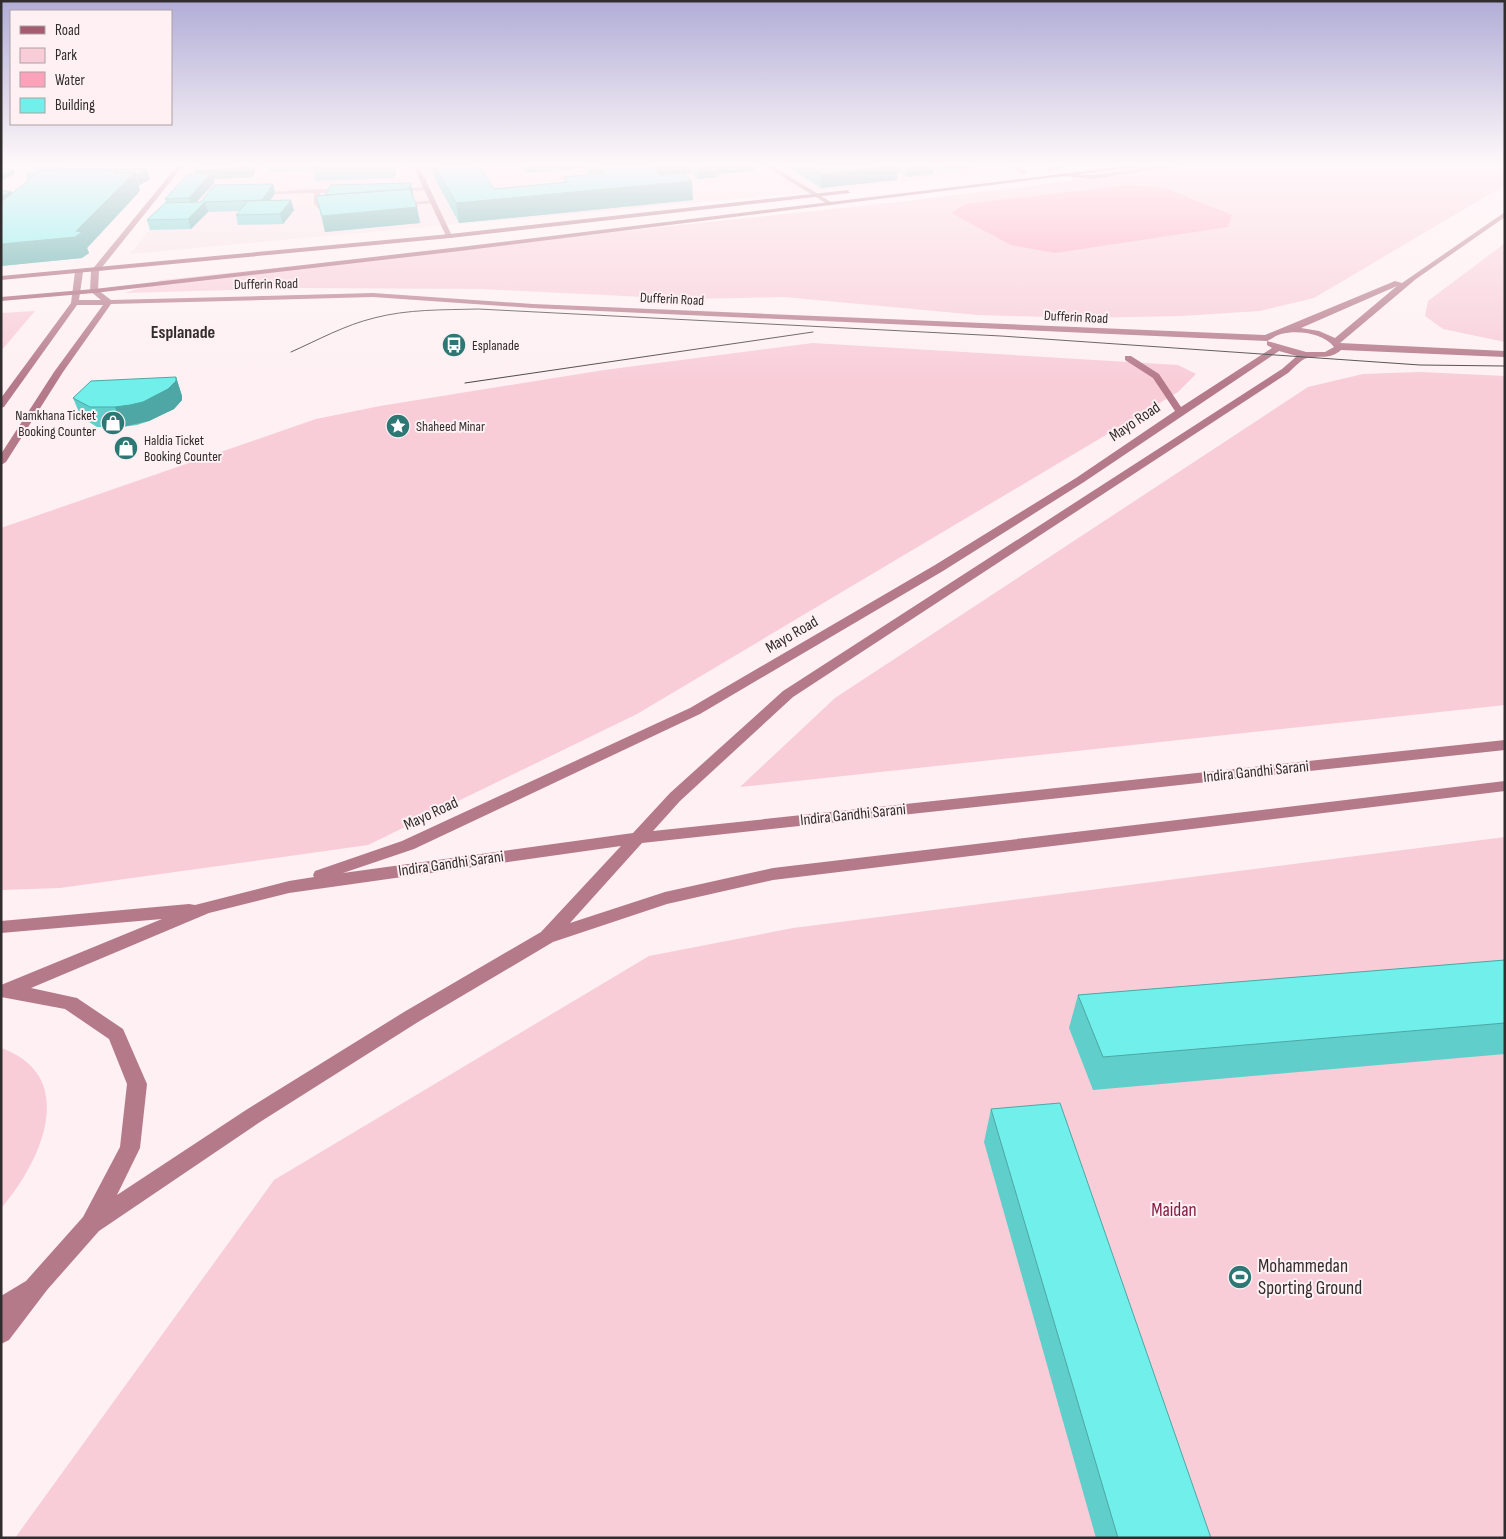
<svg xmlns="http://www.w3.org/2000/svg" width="1506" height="1539" viewBox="0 0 1506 1539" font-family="'Sofia Sans Condensed',sans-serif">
  <rect width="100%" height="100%" fill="#fef0f3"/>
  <path fill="#f7e1e6" d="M 195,166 L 1004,166 L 1011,170 L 825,191 L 130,254 L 188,182 Z"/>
  <path fill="#f8cdd8" d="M 1187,166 L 1505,166 L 1505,185 L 1314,298 L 1260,311 L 1181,316 L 1082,318 L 978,315 L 784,297 L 684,299 L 481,289 L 299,288 L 125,293 L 162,280 L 908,201 Z
    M 1505,243 L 1505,342 L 1443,329 L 1425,316 L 1428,301 Z
    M 35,311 L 1,351 L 1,313 Z
    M 813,343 L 1178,365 L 1196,374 L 1178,392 L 637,714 L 368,845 L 60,888 L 1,890 L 1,528 L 316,419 L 380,406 L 604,370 Z
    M 1420,372 L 1505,376 L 1505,705 L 740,787 L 835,698 L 1308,387 L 1363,374 Z
    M 1505,837 L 1505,1538 L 15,1538 L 274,1180 L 649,956 L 793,928 Z
    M 1,1048 C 81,1076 40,1164 1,1208 Z"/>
  <path fill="#fea2bb" d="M 1128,185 L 1165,188 L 1232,215 L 1228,227 L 1055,253 L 1011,245 L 951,213 L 965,204 Z"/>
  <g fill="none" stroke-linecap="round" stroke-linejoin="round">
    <path fill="#cca2ac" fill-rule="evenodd" d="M 427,187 L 429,190 L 392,192 L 389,190 Z
      M 317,189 L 349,191 L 320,193 L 320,204 L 323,206 L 338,207 L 336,210 L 319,209 L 314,204 L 314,193 L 275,194 L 272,192 Z
      M 434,200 L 436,203 L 396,206 L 393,204 Z"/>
    <path fill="#b57a8a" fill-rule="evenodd" d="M 177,166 L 183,166 L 99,271 L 98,290 L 111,300 L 373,293 L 533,304 L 1265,335 L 1395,281 L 1402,283 L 1505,212 L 1505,217 L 1416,279 L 1340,343 L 1505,351 L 1505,357 L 1341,350 C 1330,360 1320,355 1307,358 C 1301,359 1293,369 1288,373 L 793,697 L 680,801 L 653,831 L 1505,740 L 1505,750 L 642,843 L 570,923 L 665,892 L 773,868 L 1505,781 L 1505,791 L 773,880 L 667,904 L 553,942 L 418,1022 L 260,1122 L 99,1231 L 47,1290 L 9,1340 L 1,1344 L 1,1296 L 26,1281 L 83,1217 L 120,1147 L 127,1084 L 109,1039 L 65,1009 L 1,997 L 1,985 L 162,919 L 1,933 L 1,921 L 189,904 L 195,905 L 289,881 L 314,877 L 313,875 L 315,871 L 402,841 L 690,708 L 935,565 L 1076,478 L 1175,411 L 1153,378 L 1125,360 L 1125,356 L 1131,356 L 1159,374 L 1181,407 L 1272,348 L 1267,345 L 1267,341 L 1306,352 L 1325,352 L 1334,347 C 1323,333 1298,330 1281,334 C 1276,335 1272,339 1267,341 L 533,308 L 373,297 L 111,304 L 63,372 L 6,462 L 1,465 L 1,454 L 54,372 L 103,305 L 77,305 L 4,407 L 1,408 L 1,398 L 71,303 L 75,272 L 79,270 L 83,272 L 79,300 L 101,300 L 90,291 L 91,271 ZM 1397,286 L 1335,338 L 1319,331 L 1301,328 ZM 1279,351 L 1297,356 L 1282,369 L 783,691 L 670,793 L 633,833 L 343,873 L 414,849 L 700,714 L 943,571 L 1084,482 ZM 621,846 L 541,932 L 404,1012 L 246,1110 L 117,1195 L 140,1148 L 147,1084 L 123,1029 L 77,998 L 31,988 L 209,913 L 289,893 Z
      M 413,166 L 419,166 L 453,238 L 446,236 Z
      M 765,166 L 773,166 L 834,204 L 829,205 Z
      M 1009,166 L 1017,166 L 1028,173 L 1023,174 Z
      M 1056,166 L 1066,166 L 1050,172 L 1047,170 Z
      M 1161,166 L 1180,166 L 1091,179 L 1062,176 L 1065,174 L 1091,175 Z"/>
    <path fill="#a45c71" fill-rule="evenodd" d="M 1126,166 L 1146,166 L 460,251 L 94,293 L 1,301 L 1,297 L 94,289 L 460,247 Z
      M 848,190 L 850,193 L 450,238 L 1,280 L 1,276 L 450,234 Z"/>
    <path stroke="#4b4547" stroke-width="1" d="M 291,352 C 318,340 345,325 374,318 C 408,309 443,310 478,309 L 1001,336 L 1420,365 L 1505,366
      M 465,383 L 813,332"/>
  </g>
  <path fill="#60ceca" d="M 197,166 L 260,166 L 256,167 L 253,177 L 213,179 L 214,183 L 197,202 L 201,202 L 273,184 L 275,193 L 270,201 L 294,210 L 283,224 L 238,225 L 236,215 L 239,211 L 208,212 L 191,229 L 150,230 L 147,220 L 166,203 L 165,199 L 196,174 L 195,171 Z
    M 268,166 L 397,166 L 394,178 L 315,181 L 312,167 L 310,171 L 269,172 Z
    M 428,166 L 479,166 L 494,189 L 564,182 L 564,177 L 589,175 L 583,168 L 526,173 L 521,166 L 755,166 L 755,171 L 719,174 L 719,177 L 698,179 L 691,173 L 684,174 L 693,200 L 459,223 Z
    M 786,166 L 972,166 L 972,168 L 944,171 L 934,167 L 933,174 L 907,177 L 898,172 L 897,180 L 821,188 Z
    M 147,169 L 150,179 L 140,185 L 138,185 L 140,191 L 87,248 L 89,253 L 82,258 L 1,266 L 1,191 L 12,194 L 28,181 L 25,174 Z
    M 411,183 L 413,193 L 412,195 L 417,207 L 420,223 L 325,232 L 316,196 Z
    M 176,377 L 182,396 L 182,400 L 174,409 L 149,421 L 137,425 L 122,427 L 97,427 L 81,417 L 73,398 Z
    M 1505,960 L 1505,1054 L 1093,1090 L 1069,1028 L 1078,995 Z
    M 991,1109 L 1211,1538 L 1096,1538 L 984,1142 Z"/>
  <path fill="#4ea7a4" d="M 251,166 L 256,166 L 256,168 L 253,177 L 213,179 L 214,183 L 191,208 L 189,198 L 198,180 L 195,171 Z
    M 391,166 L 397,166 L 394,178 Z
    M 525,166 L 583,166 L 583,168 L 526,173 Z
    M 643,166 L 690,166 L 691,173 L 643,177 Z
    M 697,166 L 755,166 L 755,171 L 719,174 L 719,177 L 698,179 Z
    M 893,166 L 898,166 L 897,180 L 821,188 L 821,174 Z
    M 907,166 L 934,166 L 933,174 L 907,177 Z
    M 944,166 L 972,166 L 972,168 L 944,171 Z
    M 147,169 L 150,179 L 140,185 L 137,175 Z
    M 14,170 L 15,174 L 1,181 L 1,176 Z
    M 117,171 L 135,172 L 140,191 L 87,248 L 89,253 L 82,258 L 1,266 L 1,244 L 76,231 L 115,173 Z
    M 692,181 L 693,200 L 459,223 L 456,203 Z
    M 411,183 L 413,193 L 410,201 L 408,191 Z
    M 273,184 L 275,193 L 264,210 L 262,200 Z
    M 11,191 L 15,201 L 1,210 L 1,197 Z
    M 291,200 L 294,210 L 283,224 L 280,214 Z
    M 205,202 L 208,212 L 191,229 L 188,219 Z
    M 417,207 L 420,223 L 325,232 L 322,216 Z
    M 176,377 L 182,396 L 182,400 L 174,409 L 149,421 L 122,427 L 115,407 Z"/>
  <path fill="#70efeb" stroke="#4ea7a4" d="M 197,166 L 251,166 L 251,167 L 195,171 Z
    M 312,166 L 337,166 L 312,167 Z
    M 435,166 L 479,166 L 494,189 L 568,182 L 564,177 L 603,173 L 596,166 L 650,166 L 660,175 L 683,173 L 692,181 L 456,203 Z
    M 809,166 L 893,166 L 821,174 Z
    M 36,168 L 147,169 L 137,175 L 135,175 L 135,172 L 118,173 L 117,171 L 82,169 L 40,171 L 36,174 L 25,174 Z
    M 1,169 L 14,170 L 1,176 Z
    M 82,169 L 117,171 L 115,173 L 135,172 L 76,231 L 82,232 L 75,237 L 1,244 L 1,202 L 40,171 Z
    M 211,173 L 189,198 L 165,199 L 188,174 Z
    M 411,183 L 409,189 L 325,195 L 331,185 Z
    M 273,184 L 262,200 L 205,202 L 188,219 L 147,220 L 165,203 L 201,202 L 214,185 Z
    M 410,189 L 417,207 L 322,216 L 316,196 Z
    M 1,191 L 11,191 L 1,197 Z
    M 291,200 L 280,214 L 236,215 L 248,201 Z
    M 176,377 L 176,381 L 168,389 L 143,402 L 130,405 L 115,407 L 90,407 L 73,398 L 91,381 Z
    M 1505,960 L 1505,1023 L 1103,1057 L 1078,995 Z
    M 1060,1103 L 1211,1538 L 1118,1538 L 991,1109 Z"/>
  <linearGradient id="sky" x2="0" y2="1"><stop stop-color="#b1add6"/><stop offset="0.43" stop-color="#fff8fa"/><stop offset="1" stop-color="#fff8fa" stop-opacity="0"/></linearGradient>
  <rect width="1506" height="382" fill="url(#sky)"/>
  <defs>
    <g id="bus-disc" transform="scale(1.25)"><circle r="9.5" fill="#2d7774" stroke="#fef0f3"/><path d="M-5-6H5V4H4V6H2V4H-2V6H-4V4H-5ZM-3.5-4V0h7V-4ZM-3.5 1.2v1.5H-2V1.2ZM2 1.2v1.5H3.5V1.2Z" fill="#fff"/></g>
    <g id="shop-disc" transform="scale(1.25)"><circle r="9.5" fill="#2d7774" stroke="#fef0f3"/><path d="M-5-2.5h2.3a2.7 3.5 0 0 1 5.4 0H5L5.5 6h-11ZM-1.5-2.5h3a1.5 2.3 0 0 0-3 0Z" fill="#fff"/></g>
    <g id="sight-disc" transform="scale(1.25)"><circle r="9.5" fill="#2d7774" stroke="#fef0f3"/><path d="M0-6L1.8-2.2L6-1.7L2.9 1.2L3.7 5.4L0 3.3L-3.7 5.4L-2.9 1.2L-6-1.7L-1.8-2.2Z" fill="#fff"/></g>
    <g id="stadium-disc" transform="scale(1.25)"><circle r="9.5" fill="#2d7774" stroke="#fef0f3"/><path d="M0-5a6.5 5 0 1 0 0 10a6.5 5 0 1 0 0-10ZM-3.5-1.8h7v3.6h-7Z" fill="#fff"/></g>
  </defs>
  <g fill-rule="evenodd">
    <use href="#bus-disc" x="454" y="345"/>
    <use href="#shop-disc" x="113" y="423"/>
    <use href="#sight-disc" x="398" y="426"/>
    <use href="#shop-disc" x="126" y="448"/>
    <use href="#stadium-disc" x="1240" y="1277"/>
  </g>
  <g text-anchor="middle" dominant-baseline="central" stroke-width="4" stroke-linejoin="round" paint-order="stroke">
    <g font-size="14" fill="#312d2e" stroke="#fef0f3">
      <text transform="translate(266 284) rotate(-1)">Dufferin Road</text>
      <text transform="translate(672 299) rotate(3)">Dufferin Road</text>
      <text transform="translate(1076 317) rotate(3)">Dufferin Road</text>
    </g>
    <g font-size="14" fill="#312d2e" stroke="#fef0f3" text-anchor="start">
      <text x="472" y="345">Esplanade</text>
      <text x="96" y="415" text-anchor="end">Namkhana Ticket<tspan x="96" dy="16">Booking Counter</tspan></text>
      <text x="416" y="426">Shaheed Minar</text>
      <text x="144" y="440">Haldia Ticket<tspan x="144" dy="16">Booking Counter</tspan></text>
    </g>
    <g font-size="16" fill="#312d2e" stroke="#fef0f3">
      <text transform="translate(1135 422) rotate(-34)">Mayo Road</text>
      <text transform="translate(792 635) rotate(-30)">Mayo Road</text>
      <text transform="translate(1256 772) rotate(-6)">Indira Gandhi Sarani</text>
      <text transform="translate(431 814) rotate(-25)">Mayo Road</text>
      <text transform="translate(853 815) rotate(-6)">Indira Gandhi Sarani</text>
      <text transform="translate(451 864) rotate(-8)">Indira Gandhi Sarani</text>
    </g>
    <g font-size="18" font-weight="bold" fill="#312d2e" stroke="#fef0f3">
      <text x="183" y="332">Esplanade</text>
    </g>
    <g font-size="19" fill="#861c46" stroke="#fef0f3">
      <text x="1174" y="1210">Maidan</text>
    </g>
    <g font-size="19" fill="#312d2e" stroke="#fef0f3" text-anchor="start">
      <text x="1258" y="1266">Mohammedan<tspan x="1258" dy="22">Sporting Ground</tspan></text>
    </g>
  </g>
  <rect width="1506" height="1539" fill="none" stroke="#312d2e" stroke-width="5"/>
  <rect x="10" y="10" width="162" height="115" fill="#fef0f3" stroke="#aca2a4"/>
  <rect x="20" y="26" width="25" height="8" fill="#a45c71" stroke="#aca2a4"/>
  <text x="55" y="35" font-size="15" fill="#312d2e">Road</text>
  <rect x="20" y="48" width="25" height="15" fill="#f8cdd8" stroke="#aca2a4"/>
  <text x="55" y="60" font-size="15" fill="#312d2e">Park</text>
  <rect x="20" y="72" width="25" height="15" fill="#fea2bb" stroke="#aca2a4"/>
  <text x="55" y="85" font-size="15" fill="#312d2e">Water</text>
  <rect x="20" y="98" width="25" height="15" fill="#70efeb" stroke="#aca2a4"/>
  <text x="55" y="110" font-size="15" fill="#312d2e">Building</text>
</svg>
